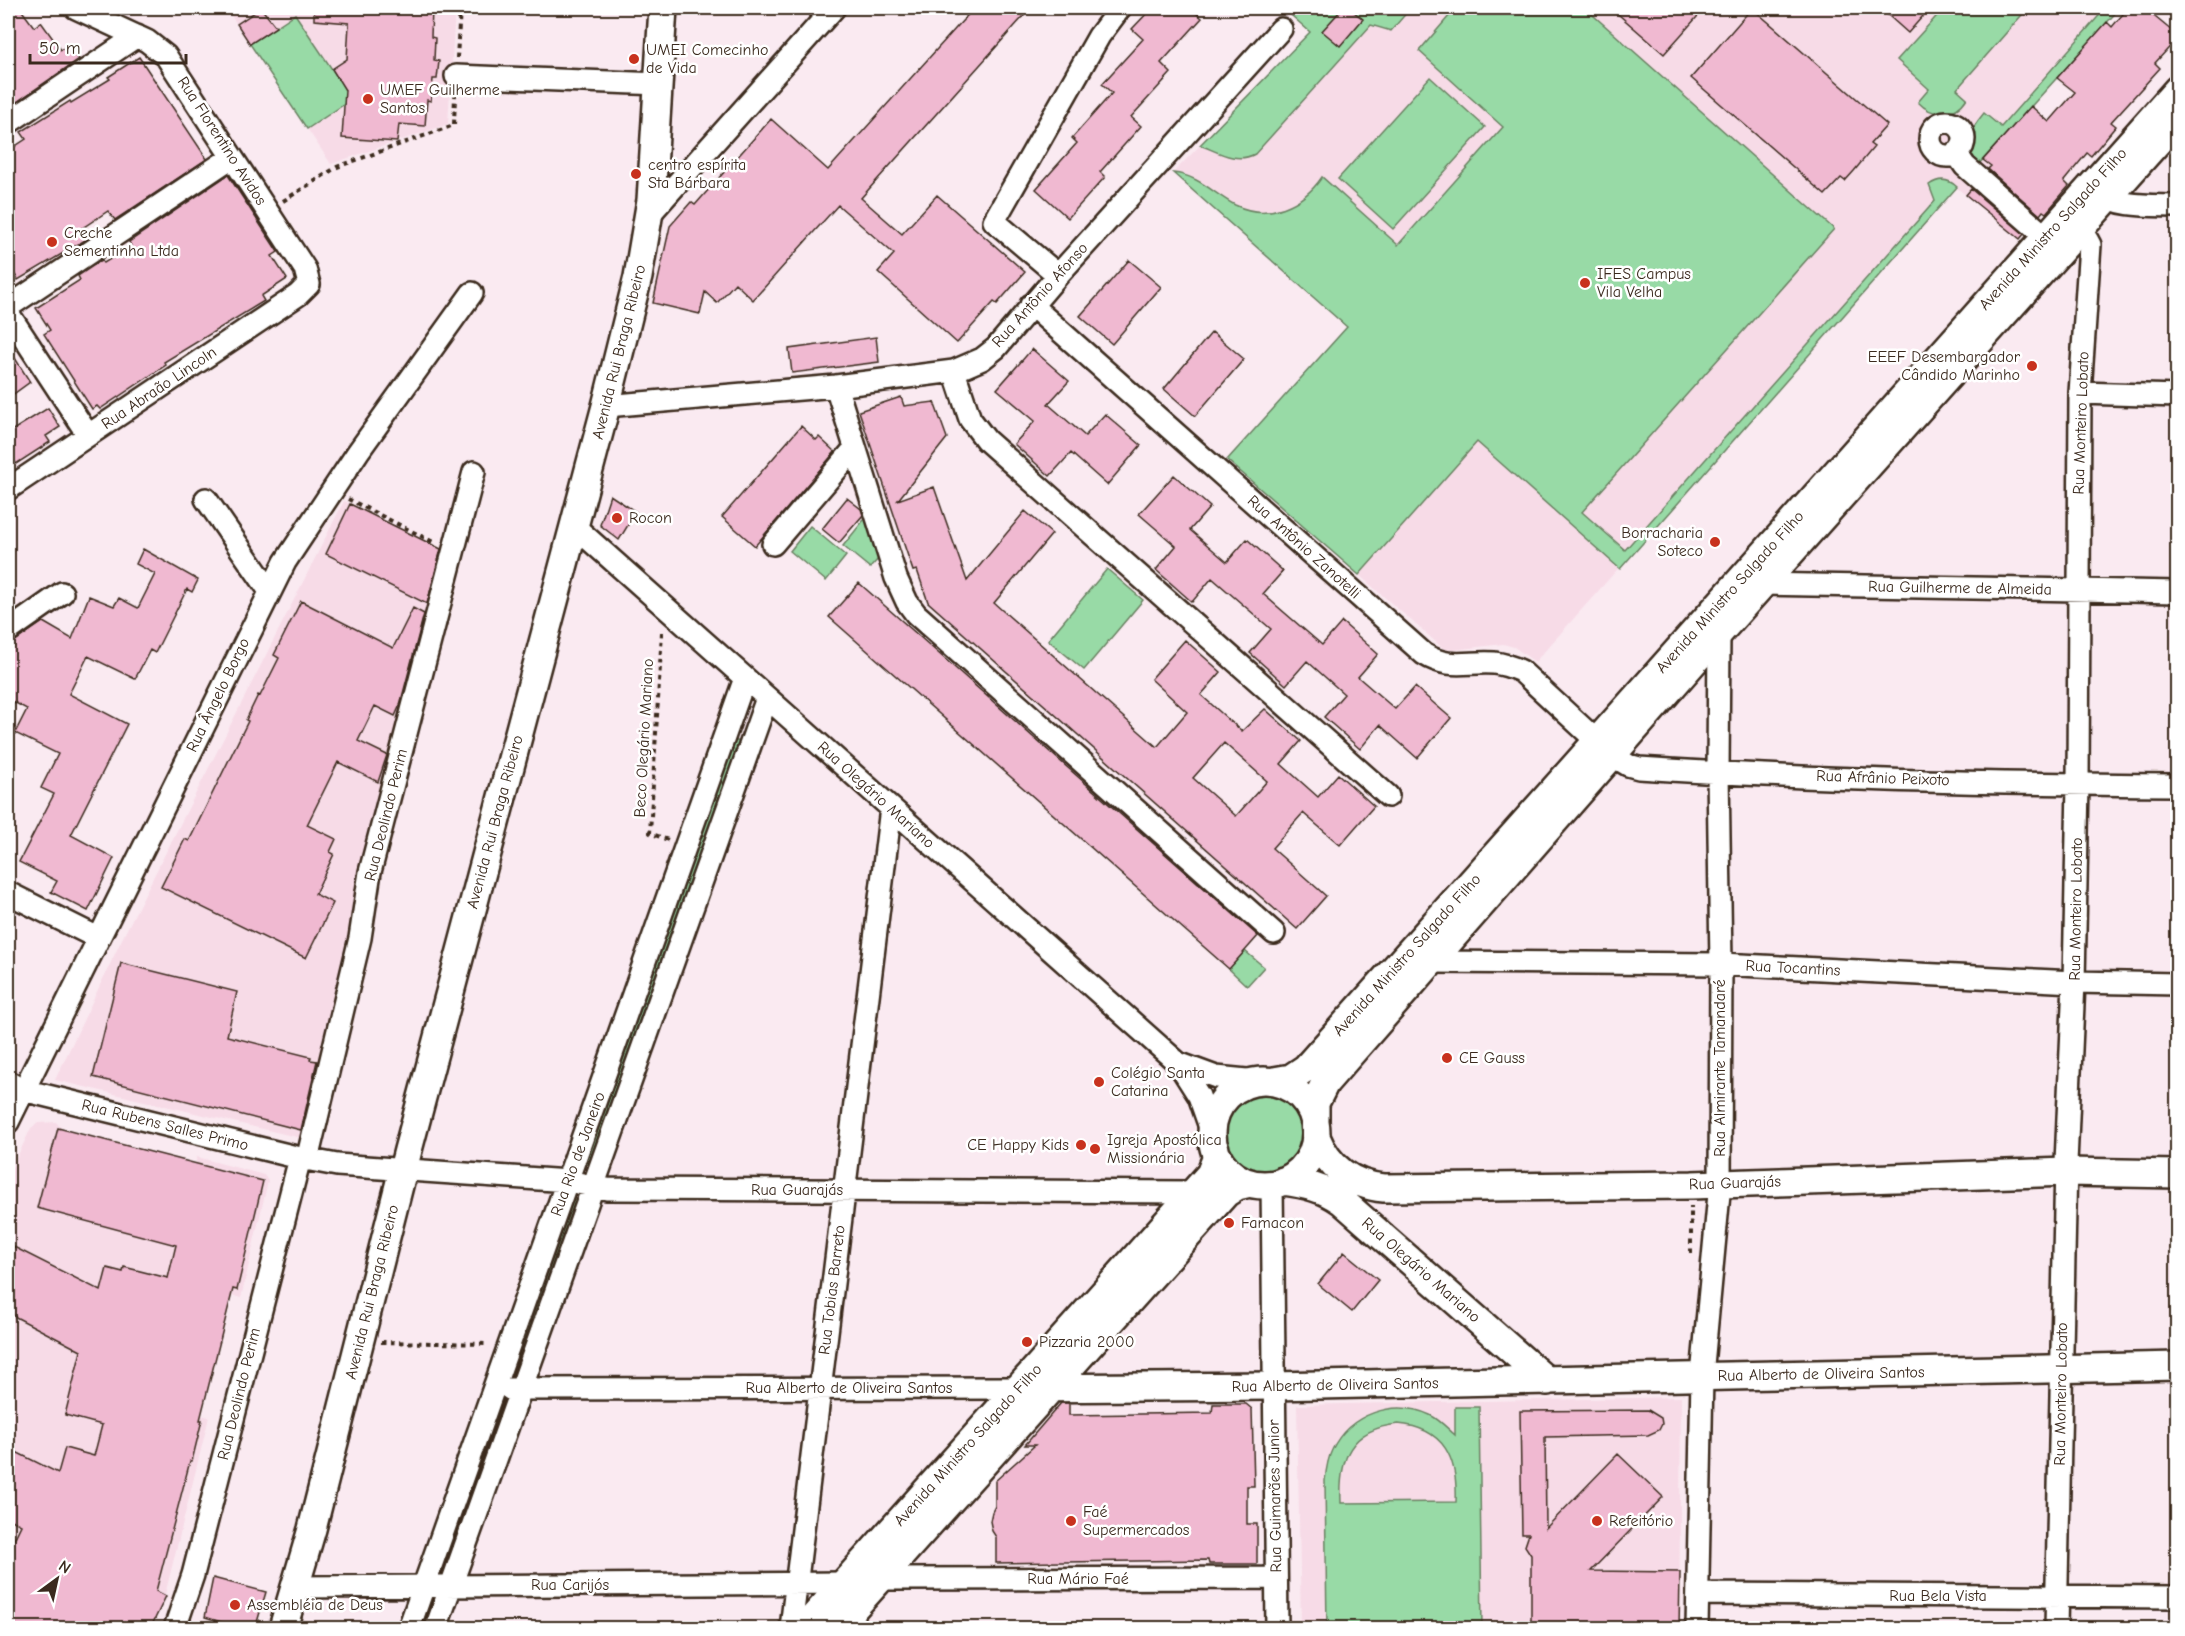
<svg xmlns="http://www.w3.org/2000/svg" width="2185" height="1636" viewBox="0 0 2185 1636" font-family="'Comic Neue',sans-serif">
  <rect width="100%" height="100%" fill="#faeaf1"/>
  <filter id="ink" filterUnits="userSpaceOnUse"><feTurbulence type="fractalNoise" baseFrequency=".0167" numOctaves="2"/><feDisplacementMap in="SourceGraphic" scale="12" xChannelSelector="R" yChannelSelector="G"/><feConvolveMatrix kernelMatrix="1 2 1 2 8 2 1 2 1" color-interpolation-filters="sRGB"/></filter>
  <g filter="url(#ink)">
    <path fill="#f7dbe7" d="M 226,8 L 455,8 L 448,124 L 331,164 Z
      M 1332,8 L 2120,8 L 1984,159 L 2044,211 L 2020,239 L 1957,188 L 1535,662 L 1514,647 L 1503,644 L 1453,650 L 1444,649 L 1359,575 L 1477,441 L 1173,173 L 1311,32 Z
      M 344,501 L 451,555 L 386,790 L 301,1138 L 55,1080 L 121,941 Z
      M 56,1122 L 62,1129 L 195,1164 L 197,1157 L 264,1175 L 268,1181 L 241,1298 L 231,1295 L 201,1415 L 209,1417 L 164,1599 L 152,1628 L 8,1628 L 8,1176 L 31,1128 L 38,1123 Z
      M 1681,1397 L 1679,1628 L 1301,1628 L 1297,1405 Z"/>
    <path fill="#98daa6" stroke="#6a8262" stroke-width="1.5" fill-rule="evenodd" d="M 1283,8 L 1406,8 L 1409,10 L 1391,31 L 1371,25 L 1255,154 C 1236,164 1218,152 1200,145 L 1310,32 Z
      M 1456,8 L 1585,8 L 1834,229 L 1582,512 L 1625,550 L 1935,201 L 1929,185 C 1939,178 1948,178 1957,187 L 1620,569 L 1477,442 L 1359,575 L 1227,460 L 1347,327 L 1173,173 C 1198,175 1214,194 1235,205 C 1268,221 1303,205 1322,177 L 1398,245 L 1503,127 L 1419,51 Z
      M 1944,8 L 2028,8 L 1957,89 L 1967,98 C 1955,117 1933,118 1918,102 L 1929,89 L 1897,60 Z
      M 2101,8 L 2120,8 L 1978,165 C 1960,146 1969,131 1984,113 L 2001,127 L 2104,10 Z
      M 295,14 L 352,99 L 307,129 L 250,44 Z
      M 1430,77 L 1485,127 L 1393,229 L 1338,179 Z
      M 867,516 L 879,558 L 870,568 L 843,546 Z
      M 810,526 L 846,556 L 826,581 L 790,551 Z
      M 1107,569 L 1143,600 L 1084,670 L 1048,640 Z
      M 734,740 L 740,742 L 590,1165 L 583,1164 Z
      M 1245,951 L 1264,967 L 1247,986 L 1229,969 Z
      M1220 1132a44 44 0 1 1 88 0a44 44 0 1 1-88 0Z
      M 572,1198 L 578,1201 L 519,1363 L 513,1361 Z
      M 496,1405 L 502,1407 L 447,1564 L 440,1562 Z
      M 1455,1407 L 1479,1407 L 1482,1628 L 1327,1628 L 1325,1481 C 1326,1471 1327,1460 1332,1450 C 1349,1414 1394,1398 1430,1415 C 1440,1420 1447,1428 1455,1435 ZM 1398,1424 C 1445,1428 1458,1459 1456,1502 L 1341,1503 C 1339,1459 1349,1429 1398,1424 Z"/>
    <path fill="#f0b9d1" stroke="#3b2a1e" stroke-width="1.5" fill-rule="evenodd" d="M 8,8 L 20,8 L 34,27 L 41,22 L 61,50 L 69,45 L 79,59 L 8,108 Z
      M 261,8 L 276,27 L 250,44 L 237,24 Z
      M 314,8 L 432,8 L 431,37 L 435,38 L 434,60 L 439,61 L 437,79 L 433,79 L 431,101 L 427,100 L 425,126 L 399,124 L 397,142 L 342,138 L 345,90 L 332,69 L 347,59 L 349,23 L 314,20 Z
      M 974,8 L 1031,8 L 861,198 L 902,234 L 937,195 L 1025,272 L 997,304 L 994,302 L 957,343 L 878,272 L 894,254 L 838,205 L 753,300 L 735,283 L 717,303 L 705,292 L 700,314 L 653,303 L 670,226 L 691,202 L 695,205 L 771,119 L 828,170 Z
      M 1152,8 L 1190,8 L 1202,18 L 1161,63 L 1171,73 L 1131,117 L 1141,126 L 1100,172 L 1105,177 L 1068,218 L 1036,189 L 1077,143 L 1072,138 L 1112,93 L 1102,84 L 1143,39 L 1132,29 Z
      M 1343,8 L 1349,8 L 1363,19 L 1340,46 L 1322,31 Z
      M 1611,8 L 1705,8 L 1664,54 Z
      M 1752,8 L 1887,125 L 1870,144 L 1874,147 L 1854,171 L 1845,181 L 1841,178 L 1825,195 L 1691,78 Z
      M 1880,8 L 1930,8 L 1908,33 Z
      M 2128,8 L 2144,8 L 2178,36 L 2178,38 L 2155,63 L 2160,68 L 2111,122 L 2116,126 L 2091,156 L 2087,153 L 2064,181 L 2069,186 L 2046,213 L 2043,211 L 2040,215 L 1988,169 L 1991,166 L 1983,160 L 2031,106 L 2049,122 L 2075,92 L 2057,78 L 2107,22 L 2112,27 Z
      M 139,57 L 207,159 L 115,220 L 108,211 L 81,229 L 87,239 L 18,280 L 8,263 L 8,151 L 26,139 L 21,132 L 70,101 L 71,103 L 110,79 L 108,77 Z
      M 228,175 L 278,252 L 272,256 L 287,279 L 261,296 L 264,301 L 164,362 L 166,365 L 100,409 L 97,406 L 92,409 L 44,334 L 50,330 L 36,308 L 80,280 L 78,276 L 102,260 L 104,263 L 131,246 L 129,242 Z
      M 1971,189 L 2024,234 L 2020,239 L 1966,195 Z
      M 1129,260 L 1161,287 L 1112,344 L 1080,316 Z
      M 1212,332 L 1244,359 L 1195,416 L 1164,389 Z
      M 876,337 L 879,362 L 792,373 L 789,349 Z
      M 8,347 L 30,382 L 8,398 Z
      M 1032,349 L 1069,381 L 1048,404 L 1085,436 L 1105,414 L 1141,445 L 1107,485 L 1071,453 L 1050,476 L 1014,444 L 1035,421 L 997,389 Z
      M 901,397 L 904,406 L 934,402 L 947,438 L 898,500 L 934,487 L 967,581 L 1025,511 L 1052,534 L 994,603 L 1157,747 L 1187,712 L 1151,679 L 1185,640 L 1221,672 L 1201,695 L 1229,720 L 1242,731 L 1265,709 L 1301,741 L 1281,764 L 1318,797 L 1338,774 L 1374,806 L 1340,845 L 1303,813 L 1272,848 L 1326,896 L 1297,929 L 928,602 L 917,570 L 913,571 L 859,411 ZM 1224,743 L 1267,781 L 1236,816 L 1193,778 Z
      M 48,408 L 60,427 L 46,436 L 50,442 L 16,464 L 8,451 L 8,433 Z
      M 801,426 L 816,440 L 819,437 L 835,452 L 755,546 L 722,517 Z
      M 1174,475 L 1210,507 L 1190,530 L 1227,562 L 1247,539 L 1283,571 L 1263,594 L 1322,645 L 1342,622 L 1378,654 L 1358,677 L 1395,709 L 1415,687 L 1451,718 L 1417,758 L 1380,725 L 1360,749 L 1324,717 L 1344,694 L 1307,661 L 1286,685 L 1250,653 L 1271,629 L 1212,578 L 1192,602 L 1156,570 L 1176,546 L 1139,514 Z
      M 610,495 L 636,512 L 619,540 L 600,525 Z
      M 847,498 L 861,509 L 863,515 L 839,543 L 822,529 Z
      M 350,504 L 441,549 L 427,604 L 326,554 Z
      M 143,549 L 198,580 L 192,592 L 187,589 L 155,653 L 150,650 L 135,679 L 88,656 L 69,694 L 127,724 L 71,835 L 114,858 L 88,911 L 51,892 L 57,881 L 19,862 L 54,794 L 41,788 L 58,754 L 15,733 L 27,709 L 8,699 L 8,643 L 15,641 L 43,622 L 72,639 L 89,596 L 114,606 L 119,598 L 138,608 L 155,574 L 136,564 Z
      M 859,583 L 1258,936 L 1229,969 L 829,617 Z
      M 301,601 L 393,648 L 413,608 L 424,614 L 400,705 L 395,716 L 375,706 L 358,741 L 387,755 L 378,782 L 338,762 L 307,825 L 336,839 L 330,852 L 334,854 L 315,894 L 333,903 L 306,958 L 161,887 L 185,839 L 189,841 L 248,721 L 246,720 L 258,695 L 260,696 L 279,658 L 274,655 Z
      M 121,963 L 237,992 L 227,1036 L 311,1057 L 310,1060 L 317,1061 L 301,1130 L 93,1077 Z
      M 58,1128 L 263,1181 L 237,1290 L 233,1289 L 200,1420 L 202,1420 L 192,1461 L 190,1461 L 156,1591 L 166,1596 L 150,1629 L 8,1629 L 8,1552 L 21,1525 L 8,1518 L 8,1448 L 58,1473 L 65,1448 L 94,1456 L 102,1425 L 65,1415 L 81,1351 L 8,1313 L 8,1244 L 101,1291 L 107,1268 L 123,1272 L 124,1267 L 168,1278 L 176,1245 L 37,1208 Z
      M 1344,1252 L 1378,1280 L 1352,1312 L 1318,1284 Z
      M 1061,1403 L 1069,1403 L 1069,1415 L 1212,1413 L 1213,1404 L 1246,1404 L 1252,1409 L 1254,1486 L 1247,1486 L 1247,1524 L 1257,1524 L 1257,1564 L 1209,1564 L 1208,1560 L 996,1563 L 996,1537 L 992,1531 L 990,1521 L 992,1512 L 995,1506 L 995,1481 L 1035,1445 L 1025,1445 Z
      M 1648,1410 L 1661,1418 L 1662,1424 L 1659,1430 L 1648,1435 L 1545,1437 L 1546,1528 L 1618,1454 L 1663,1497 L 1591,1571 L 1680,1572 L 1679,1629 L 1531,1629 L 1531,1555 L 1525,1546 L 1529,1534 L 1522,1534 L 1520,1411 Z
      M 213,1578 L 266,1592 L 255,1629 L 243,1629 L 205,1617 Z"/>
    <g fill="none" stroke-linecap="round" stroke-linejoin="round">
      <g stroke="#3b2a1e" stroke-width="26">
        <path id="minor" d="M 456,76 L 660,84
          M1930 139a17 17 0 1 1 34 0a17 17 0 1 1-34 0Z
          M 8,123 L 137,36
          M 1956,153 L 1965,166 L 2046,237 C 2066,226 2078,219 2090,245 L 2080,393 L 2078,784 L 2074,982 L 2066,1163 L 2056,1628
          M 2097,192 C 2120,208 2150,205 2178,206
          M 649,215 L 834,8
          M 1058,275 L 994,221 L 1099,36 L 1120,8
          M 1031,305 L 1424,654 C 1449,670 1467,661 1494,663 C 1503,664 1512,667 1521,671 L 1613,756 L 1628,765 L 1639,768 C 1818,780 1998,784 2178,785
          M 8,307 L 232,157
          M 8,313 L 88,435
          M 954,371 L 970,419 L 986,440 L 1388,796
          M 836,386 L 896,578 L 907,602 L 916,614 L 1274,933
          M 2080,393 L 2178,396
          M 606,406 L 836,386 L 954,371 L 982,359 L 996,348 L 1058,275 L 1281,29
          M 8,489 L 298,295 L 309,284 L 305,269 L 166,56 L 147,41 L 76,8
          M 206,499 L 269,590
          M 574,526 L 1178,1063 L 1199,1096 L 1212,1133
          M 773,544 L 855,448
          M 1755,578 L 1763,584 L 2178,592
          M 8,631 L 62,593
          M 8,893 L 98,938
          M 1423,956 L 1432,962 L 1721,964 L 2074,982 L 2178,984
          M 1178,1063 L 1216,1077 L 1257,1081
          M 8,1082 L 23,1090 L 300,1158 L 337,1165 L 568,1181 L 607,1189 L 1193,1192
          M 8,1122 L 285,562 L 358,452 L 472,293
          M 307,1160 L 360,938 L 370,872 L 474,472
          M 1272,1184 L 1277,1628
          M 510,1389 L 1019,1388
          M 881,1579 L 1276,1578
          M 294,1587 L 845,1583
          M 1699,1594 L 2178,1597
          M 175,1628 L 193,1575 L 300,1158
          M 409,1628 L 745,678
          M 436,1628 L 767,698
          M 791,1628 L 891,808
          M 1697,1628 L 1702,1376 L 1720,1183 L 1721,964 L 1718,773 L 1719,633 L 1714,629"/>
      </g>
      <g stroke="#3b2a1e" stroke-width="32">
        <path id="major" d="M1212 1133a52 52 0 1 1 104 0a52 52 0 1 1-104 0Z
          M 1274,1081 L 1291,1078 L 1306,1068 L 2178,89
          M 1315,1120 L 1315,1103 L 1325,1083 L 1719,633 L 2178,119
          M 1316,1137 C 1328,1167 1352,1185 1384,1188 L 1692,1185 L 2066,1172 L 2178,1174
          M 1283,1181 C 1306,1184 1324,1188 1342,1201 L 1547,1381
          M 1019,1388 L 1274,1386 L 2178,1366
          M 283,1628 L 312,1529 L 408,1150 L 606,406 L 638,277 L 651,200 L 663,8
          M 804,1628 L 1210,1174 L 1216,1159 L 1215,1149
          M 836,1628 L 1226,1193 L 1237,1186 L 1250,1183"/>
      </g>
      <path stroke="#3b2a1e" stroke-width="4" stroke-dasharray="4.5 4.5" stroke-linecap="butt" d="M 457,58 L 460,8
        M 283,201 L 337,167 L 454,125 L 455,95
        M 348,499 L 435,543
        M 662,632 L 650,833 L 668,840
        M 1691,1253 L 1691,1206
        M 381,1342 L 487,1344"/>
      <use href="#minor" stroke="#fff" stroke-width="21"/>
      <use href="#major" stroke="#fff" stroke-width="27"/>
    </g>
  </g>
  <g fill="#c8321e" stroke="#fff" stroke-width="2">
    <circle cx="634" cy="59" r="6"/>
    <circle cx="368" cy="99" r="6"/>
    <circle cx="636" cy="174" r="6"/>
    <circle cx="52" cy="242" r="6"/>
    <circle cx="1585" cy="283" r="6"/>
    <circle cx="2032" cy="366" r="6"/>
    <circle cx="617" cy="518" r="6"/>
    <circle cx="1715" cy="542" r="6"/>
    <circle cx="1447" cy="1058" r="6"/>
    <circle cx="1099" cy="1082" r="6"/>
    <circle cx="1081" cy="1145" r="6"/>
    <circle cx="1095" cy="1149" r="6"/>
    <circle cx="1229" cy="1223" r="6"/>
    <circle cx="1027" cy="1342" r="6"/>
    <circle cx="1071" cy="1521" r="6"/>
    <circle cx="1597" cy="1521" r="6"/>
    <circle cx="235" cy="1605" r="6"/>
  </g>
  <g text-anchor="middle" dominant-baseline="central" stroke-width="5" stroke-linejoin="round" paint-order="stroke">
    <g font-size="16" fill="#3b2a1e" stroke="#fff" text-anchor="start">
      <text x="646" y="50">UMEI Comecinho<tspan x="646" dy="18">de Vida</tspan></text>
      <text x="380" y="90">UMEF Guilherme<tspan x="380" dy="18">Santos</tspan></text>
      <text x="648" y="165">centro espírita<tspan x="648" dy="18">Sta Bárbara</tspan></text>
      <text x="64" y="233">Creche<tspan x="64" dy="18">Sementinha Ltda</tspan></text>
      <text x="1597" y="274">IFES Campus<tspan x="1597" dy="18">Vila Velha</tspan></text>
      <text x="2020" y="357" text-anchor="end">EEEF Desembargador<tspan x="2020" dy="18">Cândido Marinho</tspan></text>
      <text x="629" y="518">Rocon</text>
      <text x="1703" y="533" text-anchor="end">Borracharia<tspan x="1703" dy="18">Soteco</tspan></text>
      <text x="1459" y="1058">CE Gauss</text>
      <text x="1111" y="1073">Colégio Santa<tspan x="1111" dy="18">Catarina</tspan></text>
      <text x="1107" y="1140">Igreja Apostólica<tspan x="1107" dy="18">Missionária</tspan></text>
      <text x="1069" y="1145" text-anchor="end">CE Happy Kids</text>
      <text x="1241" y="1223">Famacon</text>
      <text x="1039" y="1342">Pizzaria 2000</text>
      <text x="1083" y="1512">Faé<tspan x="1083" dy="18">Supermercados</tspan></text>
      <text x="1609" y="1521">Refeitório</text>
      <text x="247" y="1605">Assembléia de Deus</text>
    </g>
    <g font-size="16" fill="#3b2a1e" stroke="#fff">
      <text transform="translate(222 141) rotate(57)">Rua Florentino Avidos</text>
      <text transform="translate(2053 229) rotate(-48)">Avenida Ministro Salgado Filho</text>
      <text transform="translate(1040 295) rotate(-48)">Rua Antônio Afonso</text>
      <text transform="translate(619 352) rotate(-76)">Avenida Rui Braga Ribeiro</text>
      <text transform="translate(159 388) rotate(-34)">Rua Abraão Lincoln</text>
      <text transform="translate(2081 423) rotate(-88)">Rua Monteiro Lobato</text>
      <text transform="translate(1304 547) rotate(42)">Rua Antônio Zanotelli</text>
      <text transform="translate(1960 588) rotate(1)">Rua Guilherme de Almeida</text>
      <text transform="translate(1730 592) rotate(-48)">Avenida Ministro Salgado Filho</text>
      <text transform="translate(218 695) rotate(-64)">Rua Ângelo Borgo</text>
      <text transform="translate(644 738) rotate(-87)">Beco Olegário Mariano</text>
      <text transform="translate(1883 778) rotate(2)">Rua Afrânio Peixoto</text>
      <text transform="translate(876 795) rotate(42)">Rua Olegário Mariano</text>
      <text transform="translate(386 815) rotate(-76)">Rua Deolindo Perim</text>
      <text transform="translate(495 822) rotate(-75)">Avenida Rui Braga Ribeiro</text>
      <text transform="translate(2076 909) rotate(-89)">Rua Monteiro Lobato</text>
      <text transform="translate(1407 955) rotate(-48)">Avenida Ministro Salgado Filho</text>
      <text transform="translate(1793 968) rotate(3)">Rua Tocantins</text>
      <text transform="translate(1720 1068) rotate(-90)">Rua Almirante Tamandaré</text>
      <text transform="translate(165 1125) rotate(14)">Rua Rubens Salles Primo</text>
      <text transform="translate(578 1154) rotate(-70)">Rua Rio de Janeiro</text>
      <text transform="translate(1735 1183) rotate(-2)">Rua Guarajás</text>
      <text x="797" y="1190">Rua Guarajás</text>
      <text transform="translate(1421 1270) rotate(41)">Rua Olegário Mariano</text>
      <text transform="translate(832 1290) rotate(-83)">Rua Tobias Barreto</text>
      <text transform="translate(372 1292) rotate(-76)">Avenida Rui Braga Ribeiro</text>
      <text transform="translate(1821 1374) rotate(-1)">Rua Alberto de Oliveira Santos</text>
      <text transform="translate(1335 1385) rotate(-1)">Rua Alberto de Oliveira Santos</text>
      <text x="849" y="1388">Rua Alberto de Oliveira Santos</text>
      <text transform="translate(239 1394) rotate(-76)">Rua Deolindo Perim</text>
      <text transform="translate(2061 1394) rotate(-89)">Rua Monteiro Lobato</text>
      <text transform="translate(968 1445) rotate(-48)">Avenida Ministro Salgado Filho</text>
      <text transform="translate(1275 1496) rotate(-91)">Rua Guimarães Junior</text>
      <text x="1078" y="1579">Rua Mário Faé</text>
      <text x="570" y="1585">Rua Carijós</text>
      <text x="1938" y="1596">Rua Bela Vista</text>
    </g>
  </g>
  <rect width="2185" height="1636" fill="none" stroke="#fff" stroke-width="30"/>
  <rect x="15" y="15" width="2155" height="1606" fill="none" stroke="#3b2a1e" stroke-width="2" filter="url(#ink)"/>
  <g transform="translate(57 1579) rotate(33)" stroke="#ffffff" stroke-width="4.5" paint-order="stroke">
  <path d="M0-4.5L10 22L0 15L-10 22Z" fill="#3b2a1e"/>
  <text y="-9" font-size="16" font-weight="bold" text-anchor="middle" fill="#3b2a1e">N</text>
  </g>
  <path d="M30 54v9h156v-9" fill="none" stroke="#3b2a1e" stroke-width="3"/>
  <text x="39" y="54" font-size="18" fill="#3b2a1e" stroke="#ffffff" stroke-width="4.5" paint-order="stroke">50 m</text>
</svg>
